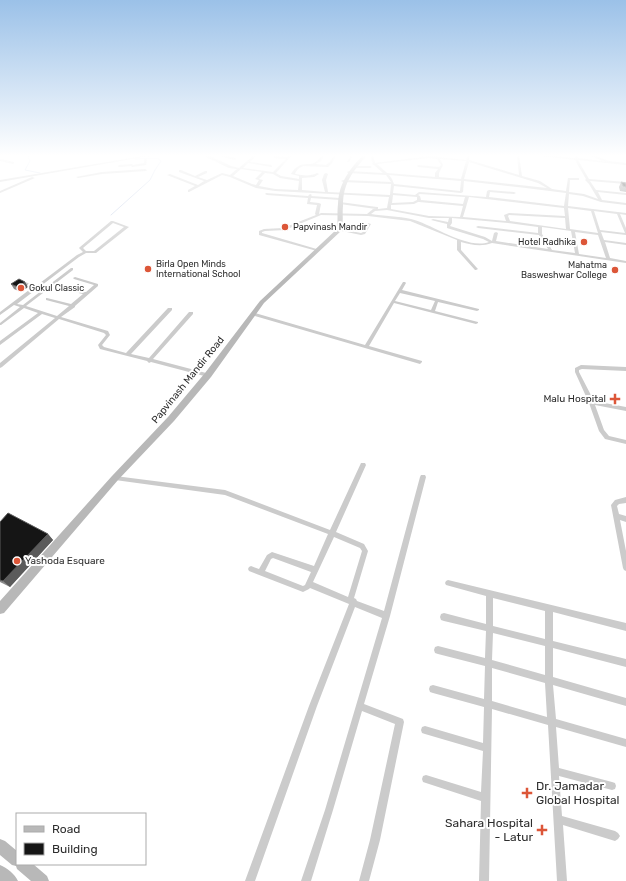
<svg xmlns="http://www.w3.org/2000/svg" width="626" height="881" viewBox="0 0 626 881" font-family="Rubik,sans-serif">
  <rect width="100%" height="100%" fill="#fff"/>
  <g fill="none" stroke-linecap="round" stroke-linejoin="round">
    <path stroke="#c9d4e9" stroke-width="1" d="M 27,155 L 30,161 L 25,170 L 40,173
      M 135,159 L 157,158 L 161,161 L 155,170
      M 111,215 L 150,180 L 155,170"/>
    <path fill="#cbcbcb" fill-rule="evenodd" d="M 149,155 L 155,155 L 0,182 L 0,180 Z
      M 206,155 L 208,155 L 231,166 L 239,168 L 254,155 L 257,155 L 250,162 L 271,165 L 272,166 L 272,167 L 248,163 L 243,168 L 273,172 L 286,159 L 274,158 L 273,157 L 273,156 L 287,157 L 289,155 L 292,155 L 276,173 L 281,176 L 299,179 L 299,176 L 291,174 C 295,167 300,164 308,164 C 309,164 310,164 311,164 C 316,163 319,159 322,155 L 324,155 L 321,161 L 315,164 L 326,165 L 330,162 L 334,155 L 336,155 L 332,163 L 328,167 L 303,166 C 299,168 297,169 295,174 C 303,175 309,177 317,173 L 319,174 L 314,177 L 302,178 L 302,190 L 325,192 L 322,180 L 324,174 L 326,173 L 328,174 L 326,180 L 328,192 L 390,195 L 391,184 L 343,182 L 341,181 L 343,180 L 391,182 L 386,175 L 348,173 L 347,172 L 349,171 L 383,173 L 374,165 L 372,164 L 373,163 L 371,159 L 372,155 L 374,155 L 374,159 L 375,163 L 429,156 L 437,156 L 438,157 L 466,160 L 468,155 L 470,155 L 469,160 L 519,175 L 517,155 L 519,155 L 522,176 L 540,181 L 552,189 L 566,191 L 568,178 L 579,178 L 579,180 L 570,180 L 569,192 L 584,194 L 598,199 L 589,184 L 585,180 L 586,179 L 579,167 L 575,160 L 533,155 L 544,155 L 575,158 L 574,155 L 576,155 L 578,158 L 602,161 L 590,155 L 594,155 L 609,161 L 626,163 L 626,165 L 578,160 L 582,167 L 589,179 L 626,182 L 626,184 L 590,181 L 596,190 L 626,193 L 626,195 L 598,192 L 602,200 L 626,203 L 626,205 L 601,202 L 583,196 L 569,194 L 568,206 L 626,213 L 626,215 L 620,214 L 626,228 L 626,235 L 601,232 L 604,240 L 626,243 L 626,245 L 605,242 L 610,258 L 626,261 L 626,263 L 492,243 C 481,247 472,245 461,242 L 461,250 L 477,268 L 478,269 L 476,270 L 475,270 L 457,250 L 457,240 L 410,221 L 368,216 L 321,215 L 285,230 L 265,231 L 262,232 L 262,233 L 320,250 L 317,251 L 259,235 L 259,231 L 264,229 L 283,228 L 316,215 L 315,214 L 317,205 L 307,204 L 308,198 L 267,195 L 265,194 L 266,193 L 308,196 L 310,194 L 312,195 L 311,196 L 340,198 L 342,199 L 340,200 L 311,198 L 310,202 L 319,203 L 321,204 L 319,214 L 321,213 L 367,214 L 373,209 L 376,209 L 340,204 L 338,203 L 340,202 L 377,207 L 378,207 L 378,209 L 387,208 L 389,197 L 275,191 L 256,188 L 230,177 L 222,175 L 189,192 L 188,192 L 188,190 L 195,186 L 167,175 L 170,174 L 198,185 L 204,181 L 179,172 L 179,170 L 181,170 L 195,176 L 205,171 L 207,171 L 207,173 L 198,177 L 207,180 L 222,173 L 230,175 L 237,169 L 229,168 L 206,157 ZM 429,158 L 437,159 L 441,165 L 439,167 L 418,165 L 417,166 L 418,167 L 438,169 L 435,173 L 435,177 L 387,173 L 377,164 ZM 440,159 L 466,161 L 461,179 L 439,177 L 439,173 L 443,165 ZM 469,162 L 538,183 L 547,188 L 464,179 ZM 241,169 L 262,172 L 255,179 L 259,180 L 256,185 L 252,184 L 233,176 ZM 265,173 L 273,174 L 280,178 L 299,181 L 298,190 L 275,189 L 259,186 L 263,180 L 259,179 ZM 389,175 L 461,181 L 460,191 L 394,184 L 392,179 ZM 464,181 L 526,188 L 566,193 L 564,206 L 489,197 L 490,192 L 514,194 L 516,193 L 514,192 L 489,190 L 487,191 L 486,197 L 419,192 L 415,195 L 393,193 L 394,186 L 461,193 L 463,192 ZM 420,194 L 465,197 L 463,204 L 421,200 L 420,196 L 418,195 ZM 393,195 L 417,197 L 417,200 L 413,202 L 392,203 ZM 469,197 L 564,208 L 565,216 L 509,213 L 504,215 L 506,221 L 463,217 ZM 418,202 L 419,202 L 463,206 L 460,217 L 429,216 L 391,209 L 391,205 L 414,204 ZM 568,208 L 591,211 L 598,233 L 570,229 ZM 387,210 L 429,218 L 449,218 L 448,222 L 433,219 L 431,220 L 447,224 L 447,228 L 483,239 L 489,242 C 467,250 432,224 411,219 C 398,216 384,216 371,214 L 375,211 ZM 594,211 L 617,214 L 625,233 L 600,230 ZM 509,215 L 565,218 L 566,229 L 510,221 L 508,216 ZM 452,218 L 508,223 L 538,227 L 538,233 L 478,226 L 476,227 L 478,228 L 539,235 L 548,249 L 496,241 L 498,233 L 496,232 L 494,233 L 492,241 L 485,237 L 450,226 L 452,223 ZM 542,227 L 571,231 L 575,253 L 552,250 L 542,234 ZM 575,232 L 598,235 L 606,258 L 579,254 Z
      M 223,155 L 236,158 L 236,159 L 235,160 L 222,157 L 222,155 Z
      M 351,155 L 353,155 L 349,162 L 347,162 Z
      M 145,158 L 147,159 L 146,165 L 132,167 L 131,166 L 119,167 L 118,166 L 119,165 L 132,164 L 133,165 L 144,163 Z
      M 0,159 L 14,162 L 14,163 L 13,164 L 0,161 Z
      M 354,166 L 370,166 L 372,167 L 370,168 L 353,168 L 353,166 Z
      M 145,169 L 147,170 L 146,171 L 102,174 L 78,178 L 76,177 L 102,172 Z
      M 32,177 L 35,178 L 0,193 L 0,191 Z
      M 111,221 L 113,221 L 129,227 L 96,253 L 86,253 L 79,257 L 17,304 L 23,305 L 71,268 L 73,268 L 73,270 L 26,306 L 57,316 L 69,306 L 46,300 L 46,298 L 47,298 L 71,304 L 83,294 L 60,289 L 60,287 L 86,292 L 94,285 L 74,279 L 73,278 L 75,277 L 98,284 L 98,286 L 75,306 L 75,307 L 61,317 L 108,331 L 110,335 L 102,345 L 104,347 L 126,353 L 168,308 L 172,308 L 172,310 L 131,354 L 149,358 L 189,312 L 193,312 L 193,314 L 153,359 L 210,374 L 210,376 L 208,377 L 151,362 L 149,363 L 147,361 L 100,349 L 98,345 L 106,335 L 104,333 L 59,319 L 2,367 L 0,368 L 0,363 L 55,318 L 42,314 L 0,345 L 0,341 L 38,313 L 24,308 L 1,325 L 0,325 L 0,323 L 20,307 L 14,305 L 0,315 L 0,312 L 33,287 L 23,284 L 23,282 L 25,282 L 36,286 L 77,255 L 83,252 L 79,248 L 80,247 ZM 113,223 L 124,227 L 94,251 L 86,251 L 83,248 Z
      M 312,223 L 361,233 L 363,232 L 368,223 L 371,224 L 365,234 L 361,235 L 313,225 L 311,224 Z
      M 403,282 L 405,282 L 406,283 L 402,290 L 479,309 L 479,310 L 477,311 L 438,302 L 435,311 L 478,322 L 478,323 L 476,324 L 394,303 L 369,346 L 422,361 L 422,362 L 420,364 L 251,315 L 251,314 L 253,313 L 255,313 L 365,345 ZM 400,293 L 435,301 L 431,310 L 395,301 Z
      M 581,365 L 626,367 L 626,371 L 582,369 L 579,370 L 579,372 L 594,401 L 626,407 L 626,411 L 595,405 L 604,430 L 609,436 L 626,440 L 626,444 L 605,439 L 599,431 L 589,403 L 575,372 L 575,368 Z
      M 361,463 L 365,463 L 366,465 L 336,532 L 364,544 L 368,551 L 354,598 L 356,599 L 357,601 L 384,611 L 420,477 L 421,475 L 425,475 L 426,477 L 390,616 L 364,704 L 403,719 L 404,722 L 380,840 L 369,881 L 359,881 L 370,840 L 395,724 L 362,711 L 333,810 L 311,881 L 301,881 L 325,810 L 382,618 L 355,607 L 317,706 L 255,881 L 245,881 L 309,706 L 349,604 L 310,588 L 309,589 L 303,592 L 249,571 L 248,569 L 249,567 L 251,566 L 259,569 L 267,555 L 272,552 L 314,566 L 328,534 L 225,495 L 115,480 L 113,480 L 112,478 L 113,476 L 115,476 L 225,490 L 330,530 ZM 334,537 L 360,548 L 362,551 L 348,597 L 313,582 ZM 273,558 L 311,572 L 305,585 L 303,586 L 265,571 L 271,559 Z
      M 626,497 L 626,503 L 619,504 L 617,506 L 619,514 L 626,516 L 626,522 L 620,520 L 626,551 L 626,571 L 624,570 L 623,568 L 611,505 L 615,500 Z
      M 448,580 L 626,623 L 626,631 L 553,612 L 553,641 L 626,659 L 626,667 L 553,648 L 553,677 L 626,698 L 626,706 L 553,685 L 556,719 L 626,739 L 626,747 L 556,727 L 559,768 L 612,782 L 615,783 L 616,786 L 615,789 L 612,790 L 559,776 L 562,816 L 615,831 L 618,833 L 620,836 L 618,839 L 615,841 L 563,825 L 567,881 L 557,881 L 548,725 L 492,709 L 489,881 L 479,881 L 481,801 L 426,783 L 423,782 L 422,779 L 423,776 L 426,775 L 481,792 L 483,751 L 425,734 L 422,733 L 421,730 L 422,727 L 425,726 L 483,743 L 484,707 L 433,693 L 430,692 L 429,689 L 430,686 L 433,685 L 484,699 L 485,666 L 438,654 L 435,653 L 434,650 L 435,647 L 438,646 L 485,658 L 486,631 L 444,621 L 441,620 L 440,617 L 441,614 L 444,613 L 486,624 L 486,596 L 446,585 L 445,583 L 446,581 ZM 493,598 L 545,611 L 545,639 L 493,626 ZM 493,633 L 545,646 L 545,675 L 492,660 ZM 492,668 L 545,683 L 547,717 L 492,701 Z"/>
    <path fill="#b8b8b8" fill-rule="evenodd" d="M 363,155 L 367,155 C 353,172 343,182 343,206 C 342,214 344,223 341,231 L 264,303 L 211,377 L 174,421 L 118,480 L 4,613 L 0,614 L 0,601 L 112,476 L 168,417 L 205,373 L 260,301 L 337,229 C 338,221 337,213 338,204 C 339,183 349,170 363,155 Z
      M 0,839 L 5,841 L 17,851 L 17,864 L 33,864 L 47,876 L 49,881 L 31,881 L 17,869 L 16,866 L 12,865 L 0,855 Z
      M 0,865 C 7,868 15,874 18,881 L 0,881 Z"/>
  </g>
  <path fill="#8a8a8a" d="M 621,182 L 626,183 L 626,192 L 620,191 L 619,187 Z
    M 25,282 L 28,287 L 21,292 L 14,289 L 11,284 Z
    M 0,522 L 48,534 L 53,540 L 10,587 L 0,582 Z"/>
  <path fill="#5b5b5b" d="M 25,282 L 28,287 L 21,292 L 18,287 Z
    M 48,534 L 53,540 L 10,587 L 3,581 Z"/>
  <path fill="#151515" stroke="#5b5b5b" d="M 621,182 L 626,183 L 626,187 L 623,186 Z
    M 19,279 L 25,282 L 18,287 L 11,284 Z
    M 8,513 L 48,534 L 3,581 L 0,580 L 0,522 Z"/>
  <linearGradient id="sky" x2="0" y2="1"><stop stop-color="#9bc1e8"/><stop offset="0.56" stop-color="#fff"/><stop offset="1" stop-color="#fff" stop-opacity="0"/></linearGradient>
  <rect width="626" height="278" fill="url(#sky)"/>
  <g fill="#dc5638" stroke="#fff" stroke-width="1.5">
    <circle cx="285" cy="227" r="4"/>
    <circle cx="584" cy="242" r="4"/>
    <circle cx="148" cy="269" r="4"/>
    <circle cx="615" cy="270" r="4"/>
    <circle cx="21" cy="288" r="4"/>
    <path d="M613 393h4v4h4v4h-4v4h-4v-4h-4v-4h4z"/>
    <circle cx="17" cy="561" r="4"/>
    <path d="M525 787h4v4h4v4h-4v4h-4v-4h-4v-4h4z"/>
    <path d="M540 824h4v4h4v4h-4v4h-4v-4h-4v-4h4z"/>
  </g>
  <g text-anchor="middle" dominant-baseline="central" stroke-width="4" stroke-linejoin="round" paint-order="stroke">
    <g font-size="9" fill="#2e2e2e" stroke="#fff" text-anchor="start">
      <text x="293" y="227">Papvinash Mandir</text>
      <text x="576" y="242" text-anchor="end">Hotel Radhika</text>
      <text x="156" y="264">Birla Open Minds<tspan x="156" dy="10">International School</tspan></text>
      <text x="607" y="265" text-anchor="end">Mahatma<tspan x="607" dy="10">Basweshwar College</tspan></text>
      <text x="29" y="288">Gokul Classic</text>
    </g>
    <g font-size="10" fill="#2e2e2e" stroke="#fff">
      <text transform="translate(188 380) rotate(-51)">Papvinash Mandir Road</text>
    </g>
    <g font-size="10" fill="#2e2e2e" stroke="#fff" text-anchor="end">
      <text x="606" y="399">Malu Hospital</text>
      <text x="25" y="561" text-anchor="start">Yashoda Esquare</text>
    </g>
    <g font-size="12" fill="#2e2e2e" stroke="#fff" text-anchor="start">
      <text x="536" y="786">Dr. Jamadar<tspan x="536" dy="14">Global Hospital</tspan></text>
      <text x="533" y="823" text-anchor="end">Sahara Hospital<tspan x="533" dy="14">- Latur</tspan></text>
    </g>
  </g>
  <rect x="16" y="813" width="130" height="52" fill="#ffffff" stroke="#ababab"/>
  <rect x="24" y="826" width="20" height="6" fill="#b8b8b8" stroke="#ababab"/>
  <text x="52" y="833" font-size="12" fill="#2e2e2e">Road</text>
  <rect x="24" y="843" width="20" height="12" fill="#151515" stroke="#ababab"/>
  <text x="52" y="853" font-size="12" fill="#2e2e2e">Building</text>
</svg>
